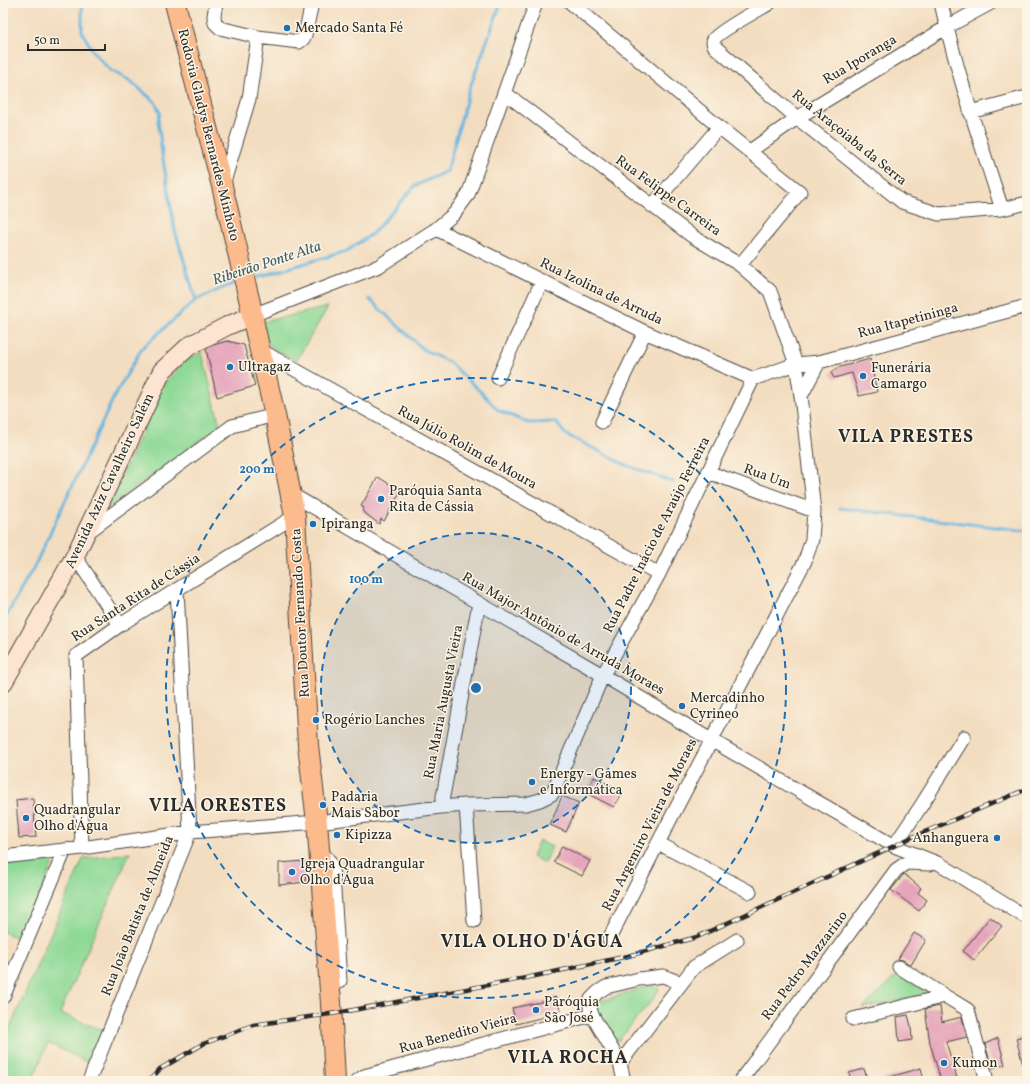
<svg xmlns="http://www.w3.org/2000/svg" width="1030" height="1084" viewBox="0 0 1030 1084" font-family="Vollkorn,serif">
  <rect width="100%" height="100%" fill="#fcf5e5"/>
  <filter id="ink" filterUnits="userSpaceOnUse"><feTurbulence type="fractalNoise" baseFrequency=".025" numOctaves="2"/><feDisplacementMap in="SourceGraphic" scale="8" xChannelSelector="R" yChannelSelector="G"/><feConvolveMatrix kernelMatrix="1 2 1 2 8 2 1 2 1" color-interpolation-filters="sRGB"/></filter>
  <filter id="wash" filterUnits="userSpaceOnUse"><feTurbulence type="fractalNoise" baseFrequency=".012" numOctaves="4" result="noise"/><feDisplacementMap in="SourceGraphic" scale="16" xChannelSelector="R" yChannelSelector="G"/><feGaussianBlur stdDeviation="0.9" result="paint"/><feColorMatrix in="noise" values="0 0 0 0 0 0 0 0 0 0 0 0 0 0 0 0 0 1.4 0 .05"/><feComposite in="paint" operator="in"/></filter>
  <g filter="url(#wash)">
    <rect width="100%" height="100%" fill="#f3ddc0"/>
    <path fill="#8ed996" stroke="#5c8260" d="M 328,307 L 296,361 L 271,347 L 262,333 L 262,322 Z
      M 202,352 L 220,426 L 106,509 L 164,384 L 185,361 Z
      M 539,841 L 552,847 L 545,863 L 532,857 Z
      M 130,853 L 60,1013 L 105,1031 L 89,1063 L 48,1043 L 32,1081 L 3,1081 L 3,1044 L 83,859 Z
      M 55,859 L 21,939 L 3,932 L 3,869 L 5,865 Z
      M 898,974 L 929,994 L 863,1008 Z
      M 652,985 L 659,989 L 654,998 L 617,1042 L 592,1004 Z"/>
    <g fill="none" stroke-linecap="round" stroke-linejoin="round">
      <path stroke="#63b6df" stroke-width="3" d="M 82,3 L 82,32 L 94,53 L 111,71 L 129,80 L 155,102 L 160,113 L 158,121 L 162,153 L 175,231 L 196,300
        M 251,279 L 347,251 L 373,233 L 415,186 L 447,171 L 469,90 L 501,3
        M 369,299 L 424,350 L 449,362 L 483,394 L 498,410 L 528,423 L 556,422 L 565,434 L 626,465 L 673,482
        M 840,508 L 1027,531
        M 3,622 L 36,563 L 114,397 L 142,348 L 196,300 L 230,285 L 238,282"/>
    </g>
    <g id="blocks">
      <path fill="#e5a6bb" d="M 227,341 L 244,345 L 255,386 L 217,397 L 206,349 L 213,345 Z
        M 870,359 L 877,392 L 859,396 L 852,373 L 834,378 L 831,373 L 837,368 Z
        M 378,477 L 401,491 L 384,521 L 381,519 L 379,524 L 362,511 L 364,508 L 361,506 Z
        M 594,777 L 623,792 L 614,807 L 586,793 Z
        M 562,796 L 579,803 L 566,832 L 550,825 Z
        M 33,798 L 36,837 L 19,838 L 16,800 Z
        M 562,846 L 590,861 L 582,876 L 554,862 Z
        M 305,861 L 306,882 L 279,885 L 279,863 Z
        M 904,874 L 921,888 L 918,893 L 927,900 L 919,911 L 891,890 Z
        M 990,917 L 1002,926 L 974,960 L 963,951 Z
        M 914,933 L 926,940 L 911,965 L 903,960 L 898,959 Z
        M 556,997 L 561,1011 L 544,1017 L 516,1024 L 512,1008 L 541,1002 Z
        M 940,1006 L 942,1022 L 962,1017 L 967,1037 L 946,1042 L 957,1078 L 948,1081 L 941,1081 L 930,1043 L 925,1009 Z
        M 908,1015 L 911,1026 L 912,1040 L 899,1042 L 897,1017 Z
        M 1027,1035 L 1027,1069 L 1024,1069 L 1016,1038 Z
        M 998,1038 L 1005,1065 L 992,1068 L 985,1044 Z
        M 921,1068 L 924,1081 L 884,1081 L 883,1079 Z
        M 864,1069 L 868,1081 L 851,1081 L 849,1073 Z"/>
    </g>
  </g>
  <g filter="url(#ink)">
    <use href="#blocks" fill-opacity="0" stroke="#494641" stroke-width="1"/>
    <g fill="none" stroke-linecap="round" stroke-linejoin="round">
      <g stroke="#494641" stroke-width="15">
        <path id="minor" d="M 216,3 L 214,16 L 215,23 L 220,28 L 258,37 L 299,42 L 303,39 L 305,35 L 312,3
          M 571,3 L 719,127 L 800,192 L 740,265
          M 770,3 C 760,9 719,31 714,39 C 712,42 713,44 715,47 L 797,118 L 902,202 L 939,214 L 1002,209 L 1027,203
          M 941,3 C 957,73 980,141 1002,209
          M 505,93 L 692,236 L 740,265 L 770,291 L 796,364 L 801,396 L 814,511 L 812,539 L 805,561 L 658,843 L 609,939
          M 970,112 L 1027,97
          M 750,151 L 797,118 L 947,27 L 991,3
          M 223,185 L 249,99 L 258,37
          M 652,206 L 719,127
          M 436,229 L 645,332 L 753,379
          M 253,315 L 379,266 L 436,229 L 454,214 L 468,195 L 536,3
          M 260,350 L 659,574
          M 498,378 L 542,281
          M 801,396 L 819,362
          M 602,422 L 645,332
          M 708,472 L 814,511
          M 291,494 L 594,670 L 711,740 L 894,846 L 940,864 L 1027,918
          M 88,532 L 232,426 L 275,415
          M 75,556 L 120,625
          M 466,805 L 474,921
          M 441,807 L 479,603
          M 658,843 L 750,892
          M 894,846 L 921,806 L 964,737
          M 82,848 L 76,656 L 120,625 L 295,516
          M 320,851 C 330,860 331,863 333,876 L 340,981
          M 3,857 L 82,848 L 190,832 L 317,822 L 441,807 L 466,805 L 526,804 L 540,800 L 552,794 L 603,675 L 659,574 L 753,379 L 796,364 L 819,362 L 1027,306
          M 899,967 L 945,996 L 968,1010 L 987,1081
          M 3,997 L 65,850
          M 853,1019 L 945,996
          M 620,1063 L 694,967 L 737,940
          M 89,1081 L 190,832 L 177,590
          M 357,1081 L 364,1076 L 592,1015
          M 624,1081 L 620,1063 L 592,1015 L 590,1008 L 591,999 L 598,992 L 606,987 L 639,979 L 663,976 L 681,983
          M 740,1081 L 896,870 L 906,863 L 930,864"/>
      </g>
      <g stroke="#494641" stroke-width="20">
        <path id="secondary" d="M 3,683 L 75,556 L 162,371 L 189,346 L 227,326 L 253,315"/>
      </g>
      <g stroke="#494641" stroke-width="22">
        <path id="primary" d="M 175,3 L 222,186 L 250,303 L 255,329 L 275,415 L 295,516 L 308,745 L 317,822 L 331,1003 L 335,1081"/>
      </g>
      <use href="#minor" stroke="#fff" stroke-width="13"/>
      <use href="#secondary" stroke="#fde4d1" stroke-width="18"/>
      <use href="#primary" stroke="#fbbb8d" stroke-width="20"/>
      <g stroke="#2b2b2b" stroke-width="4.5">
        <path id="rail" d="M 149,1081 L 160,1069 L 203,1044 L 253,1025 L 337,1013 L 526,978 L 628,956 L 697,937 L 894,846 L 908,839 L 1027,789"/>
      </g>
      <use href="#rail" stroke="#fcf5e5" stroke-width="3" stroke-dasharray="9" stroke-linecap="butt"/>
    </g>
  </g>
  <circle cx="476" cy="688" r="155" fill="#1f6fb2" fill-opacity=".12"/>
  <g fill="none" stroke="#1f6fb2" stroke-width="2" stroke-dasharray="7 5">
    <circle cx="476" cy="688" r="155"/>
    <circle cx="476" cy="688" r="310"/>
  </g>
  <g fill="#1f6fb2" stroke="#fcf5e5" stroke-width="1.5">
    <circle cx="287" cy="28" r="4"/>
    <circle cx="230" cy="367" r="4"/>
    <circle cx="863" cy="376" r="4"/>
    <circle cx="381" cy="499" r="4"/>
    <circle cx="313" cy="524" r="4"/>
    <circle cx="682" cy="706" r="4"/>
    <circle cx="316" cy="720" r="4"/>
    <circle cx="532" cy="782" r="4"/>
    <circle cx="323" cy="805" r="4"/>
    <circle cx="26" cy="818" r="4"/>
    <circle cx="337" cy="835" r="4"/>
    <circle cx="997" cy="838" r="4"/>
    <circle cx="292" cy="872" r="4"/>
    <circle cx="536" cy="1010" r="4"/>
    <circle cx="944" cy="1063" r="4"/>
  </g>
  <g text-anchor="middle" dominant-baseline="central" stroke-width="3" stroke-linejoin="round" paint-order="stroke">
    <g font-size="14" fill="#2b2b2b" stroke="#fcf5e5" text-anchor="start">
      <text x="295" y="28">Mercado Santa Fé</text>
      <text x="238" y="367">Ultragaz</text>
      <text x="871" y="368">Funerária<tspan x="871" dy="16">Camargo</tspan></text>
      <text x="389" y="491">Paróquia Santa<tspan x="389" dy="16">Rita de Cássia</tspan></text>
      <text x="321" y="524">Ipiranga</text>
      <text x="690" y="698">Mercadinho<tspan x="690" dy="16">Cyrineo</tspan></text>
      <text x="324" y="720">Rogério Lanches</text>
      <text x="540" y="774">Energy - Games<tspan x="540" dy="16">e Informática</tspan></text>
      <text x="331" y="797">Padaria<tspan x="331" dy="16">Mais Sabor</tspan></text>
      <text x="34" y="810">Quadrangular<tspan x="34" dy="16">Olho d'Água</tspan></text>
      <text x="345" y="835">Kipizza</text>
      <text x="989" y="838" text-anchor="end">Anhanguera</text>
      <text x="300" y="864">Igreja Quadrangular<tspan x="300" dy="16">Olho d'Água</tspan></text>
      <text x="544" y="1002">Paróquia<tspan x="544" dy="16">São José</tspan></text>
      <text x="952" y="1063">Kumon</text>
    </g>
    <g font-size="14" fill="#2b2b2b" stroke="#fcf5e5">
      <text transform="translate(860 60) rotate(-31)">Rua Iporanga</text>
      <text transform="translate(208 135) rotate(76)">Rodovia Gladys Bernardes Minhoto</text>
      <text transform="translate(849 138) rotate(39)">Rua Araçoiaba da Serra</text>
      <text transform="translate(668 196) rotate(36)">Rua Felippe Carreira</text>
      <text transform="translate(601 292) rotate(26)">Rua Izolina de Arruda</text>
      <text transform="translate(908 321) rotate(-15)">Rua Itapetininga</text>
      <text transform="translate(467 448) rotate(29)">Rua Júlio Rolim de Moura</text>
      <text transform="translate(767 477) rotate(20)">Rua Um</text>
      <text transform="translate(110 481) rotate(-65)">Avenida Aziz Cavalheiro Salém</text>
      <text transform="translate(657 535) rotate(-63)">Rua Padre Inácio de Araújo Ferreira</text>
      <text transform="translate(136 598) rotate(-33)">Rua Santa Rita de Cássia</text>
      <text transform="translate(301 613) rotate(-93)">Rua Doutor Fernando Costa</text>
      <text transform="translate(563 634) rotate(30)">Rua Major Antônio de Arruda Moraes</text>
      <text transform="translate(444 702) rotate(-79)">Rua Maria Augusta Vieira</text>
      <text transform="translate(650 825) rotate(-63)">Rua Argemiro Vieira de Moraes</text>
      <text transform="translate(138 916) rotate(-68)">Rua João Batista de Almeida</text>
      <text transform="translate(805 966) rotate(-53)">Rua Pedro Mazzarino</text>
      <text transform="translate(458 1034) rotate(-15)">Rua Benedito Vieira</text>
    </g>
    <g font-size="15" font-style="italic" fill="#3f5c6a" stroke="#fcf5e5">
      <text transform="translate(267 264) rotate(-18)">Ribeirão Ponte Alta</text>
    </g>
    <g font-size="18" font-weight="bold" letter-spacing="1" fill="#2b2b2b" stroke="#fcf5e5">
      <text x="906" y="437">VILA PRESTES</text>
      <text x="218" y="806">VILA ORESTES</text>
      <text x="532" y="942">VILA OLHO D'ÁGUA</text>
      <text x="568" y="1058">VILA ROCHA</text>
    </g>
  </g>
  <circle cx="476" cy="688" r="6" fill="#1f6fb2" stroke="#fcf5e5" stroke-width="2"/>
  <g font-size="12" text-anchor="middle" font-weight="bold" fill="#1f6fb2" stroke="#fcf5e5" stroke-width="3" stroke-linejoin="round" paint-order="stroke">
    <text x="257" y="473">200 m</text>
    <text x="366" y="583">100 m</text>
  </g>
  <rect width="1030" height="1084" fill="none" stroke="#fcf5e5" stroke-width="16"/>
  <path d="M28 44v6h77v-6" fill="none" stroke="#2b2b2b" stroke-width="2"/>
  <text x="34" y="44" font-size="12" fill="#2b2b2b" stroke="#fcf5e5" stroke-width="3" paint-order="stroke">50 m</text>
</svg>
